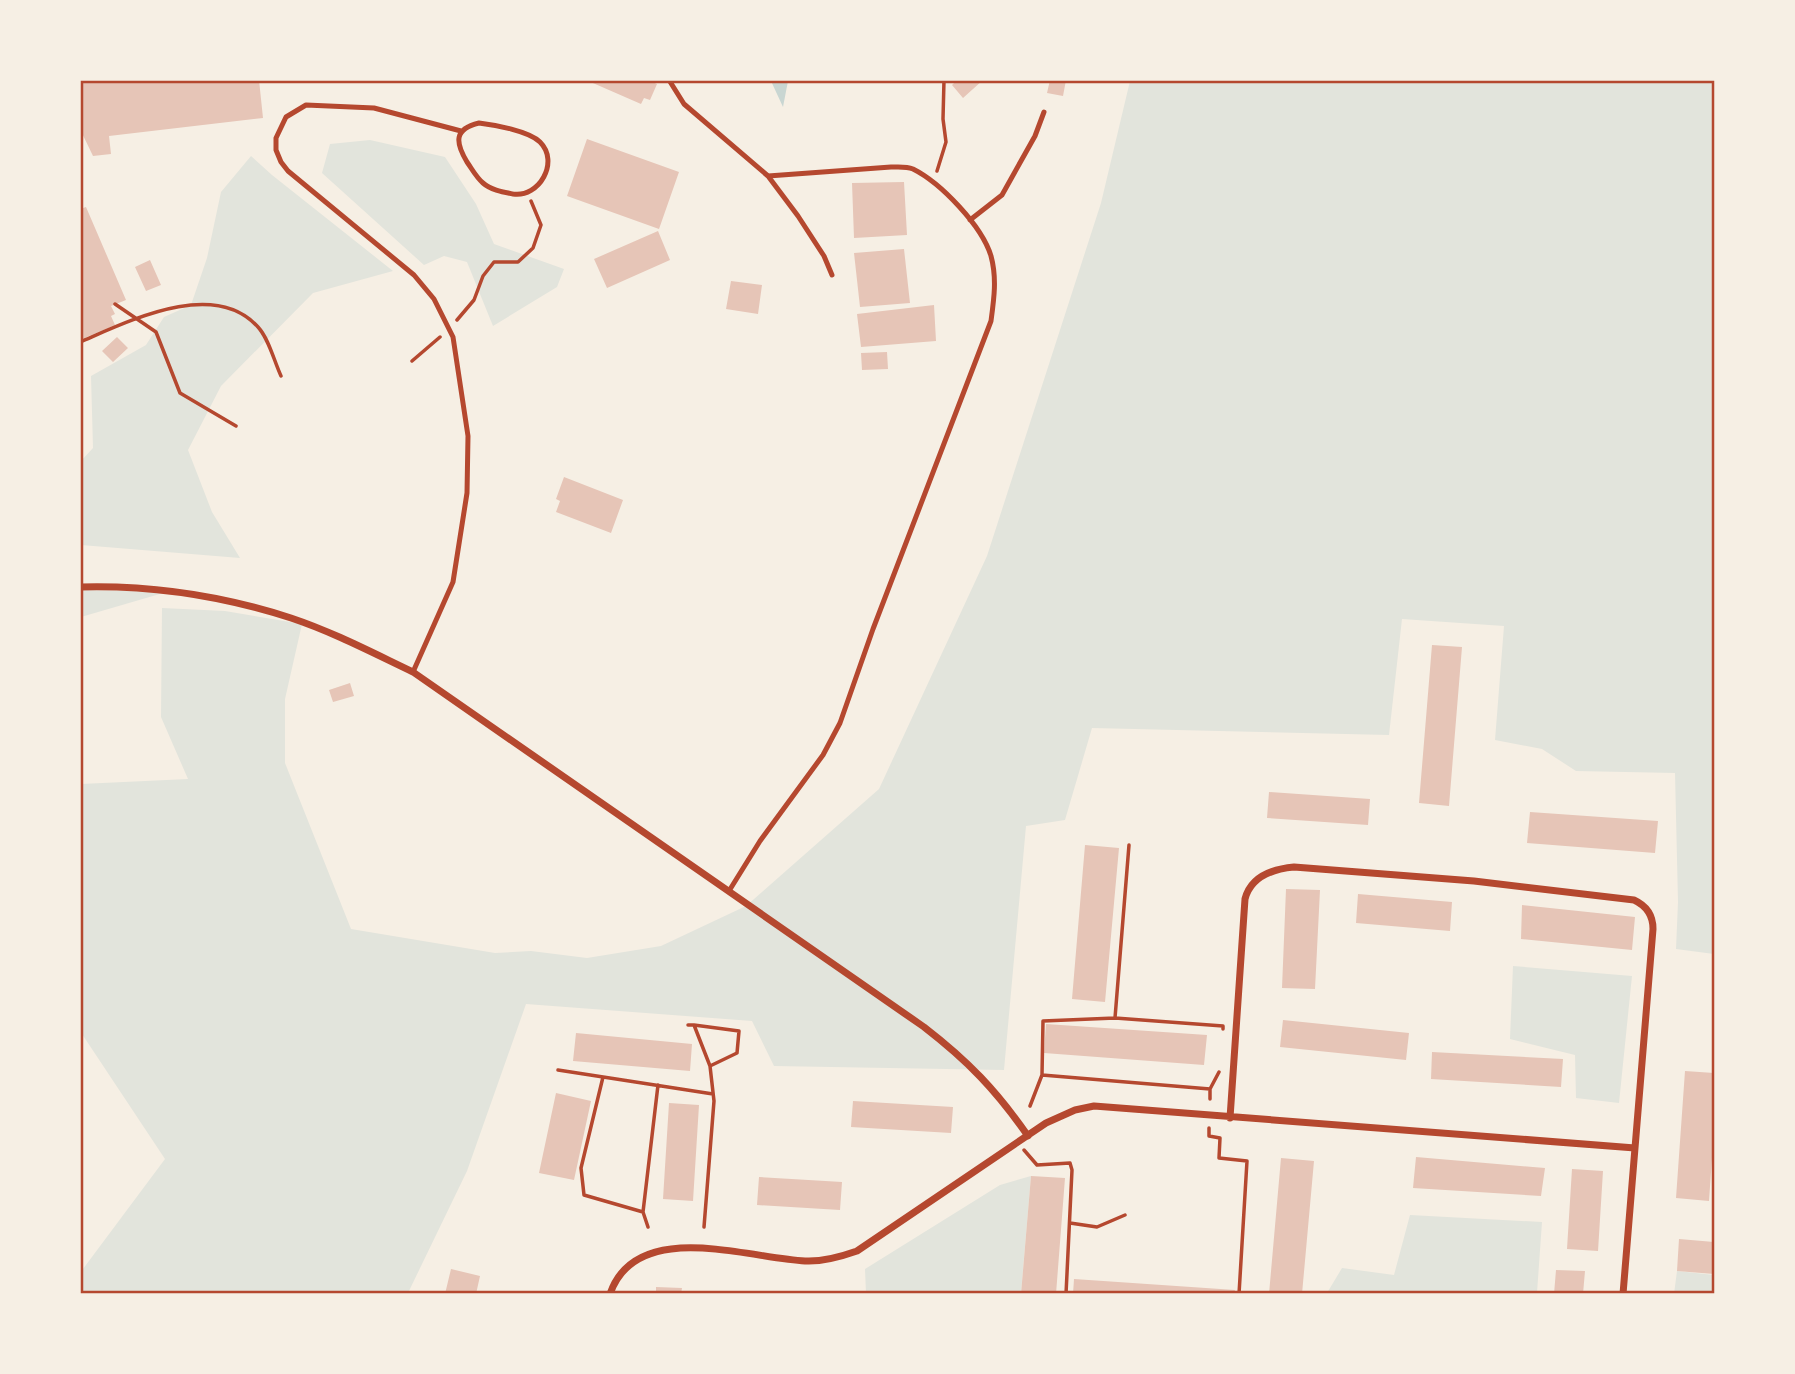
<svg xmlns="http://www.w3.org/2000/svg" width="1795" height="1374" viewBox="0 0 1795 1374" font-family="'IBM Plex Serif',serif">
  <rect width="100%" height="100%" fill="#f6efe4"/>
  <path fill="#e2e4dc" d="M 1130,81 L 1714,81 L 1714,954 L 1676,949 L 1678,902 L 1675,773 L 1576,771 L 1542,749 L 1495,740 L 1504,626 L 1402,619 L 1389,735 L 1092,728 L 1065,820 L 1026,826 L 1004,1070 L 774,1066 L 752,1021 L 526,1004 L 467,1171 L 408,1293 L 81,1293 L 80,1273 L 165,1159 L 80,1031 L 81,784 L 188,779 L 161,717 L 162,608 L 225,611 L 302,624 L 285,699 L 285,763 L 351,929 L 495,953 L 531,951 L 587,958 L 661,946 L 746,906 L 879,789 L 987,556 L 1101,203 Z
    M 370,140 L 445,157 L 476,204 L 494,244 L 564,269 L 557,287 L 493,326 L 467,262 L 444,256 L 424,265 L 322,173 L 330,144 Z
    M 251,156 L 272,175 L 393,271 L 313,293 L 221,386 L 188,450 L 212,512 L 240,558 L 81,545 L 81,461 L 93,448 L 91,376 L 146,345 L 164,317 L 191,305 L 207,258 L 221,192 Z
    M 81,590 L 170,591 L 81,617 Z
    M 1513,966 L 1632,976 L 1619,1103 L 1576,1098 L 1575,1055 L 1510,1039 Z
    M 1031,1176 L 1021,1293 L 866,1293 L 865,1269 L 1000,1185 Z
    M 1410,1215 L 1542,1222 L 1537,1293 L 1327,1293 L 1342,1268 L 1394,1275 Z
    M 1677,1271 L 1714,1275 L 1714,1293 L 1674,1294 Z"/>
  <path fill="#c9d6d2" d="M 771,81 L 788,81 L 783,107 Z"/>
  <path fill="#e6c5b7" d="M 80,80 L 94,80 L 95,83 L 104,80 L 259,80 L 263,118 L 109,136 L 111,154 L 93,156 L 80,129 Z
    M 586,80 L 648,80 L 657,84 L 650,100 L 644,98 L 641,104 Z
    M 957,80 L 983,80 L 963,98 L 952,85 Z
    M 1050,80 L 1066,80 L 1063,96 L 1047,93 Z
    M 587,139 L 679,172 L 659,229 L 567,196 Z
    M 904,182 L 907,235 L 854,238 L 852,183 Z
    M 86,207 L 126,300 L 111,306 L 115,314 L 111,316 L 115,325 L 80,340 L 80,209 Z
    M 658,231 L 670,260 L 607,288 L 594,259 Z
    M 904,249 L 910,303 L 860,307 L 854,253 Z
    M 150,260 L 161,285 L 146,291 L 135,267 Z
    M 731,281 L 762,285 L 758,314 L 726,309 Z
    M 934,305 L 936,341 L 861,347 L 857,314 Z
    M 117,337 L 128,348 L 113,362 L 102,351 Z
    M 887,352 L 888,369 L 862,370 L 861,353 Z
    M 564,477 L 623,500 L 611,533 L 556,512 L 560,501 L 556,499 Z
    M 1432,645 L 1462,647 L 1449,806 L 1419,803 Z
    M 350,683 L 354,696 L 333,702 L 329,690 Z
    M 1269,792 L 1370,799 L 1368,825 L 1267,818 Z
    M 1530,812 L 1658,821 L 1655,853 L 1527,843 Z
    M 1085,845 L 1119,848 L 1105,1002 L 1072,999 Z
    M 1286,889 L 1320,890 L 1315,989 L 1282,988 Z
    M 1358,894 L 1452,902 L 1450,931 L 1356,923 Z
    M 1522,905 L 1635,917 L 1632,950 L 1521,939 Z
    M 1283,1020 L 1409,1033 L 1406,1060 L 1280,1047 Z
    M 1046,1024 L 1207,1035 L 1204,1065 L 1044,1053 Z
    M 576,1033 L 692,1044 L 690,1071 L 573,1061 Z
    M 1432,1052 L 1563,1059 L 1561,1087 L 1431,1079 Z
    M 1685,1071 L 1714,1073 L 1714,1129 L 1709,1201 L 1676,1198 Z
    M 556,1093 L 591,1101 L 574,1180 L 539,1173 Z
    M 853,1101 L 953,1107 L 951,1133 L 851,1127 Z
    M 669,1103 L 699,1105 L 693,1201 L 663,1199 Z
    M 1416,1157 L 1545,1168 L 1541,1196 L 1413,1188 Z
    M 1281,1158 L 1314,1161 L 1302,1294 L 1269,1294 Z
    M 1572,1169 L 1603,1171 L 1598,1251 L 1567,1249 Z
    M 1031,1176 L 1065,1178 L 1056,1294 L 1021,1294 Z
    M 759,1177 L 842,1182 L 840,1210 L 757,1205 Z
    M 1679,1239 L 1714,1242 L 1714,1274 L 1677,1271 Z
    M 451,1269 L 480,1276 L 476,1294 L 445,1294 Z
    M 1556,1270 L 1585,1271 L 1583,1294 L 1554,1294 Z
    M 1074,1279 L 1235,1290 L 1234,1294 L 1073,1294 Z
    M 656,1287 L 682,1288 L 681,1294 L 656,1294 Z"/>
  <g fill="none" stroke-linecap="round" stroke-linejoin="round">
    <path stroke="#b5482f" stroke-width="3.5" d="M 937,171 L 946,142 L 943,119 L 944,80
      M 115,304 L 156,332 L 180,393 L 236,426
      M 457,320 L 474,300 L 483,276 L 494,262 L 518,262 L 533,248 L 541,225 L 531,201
      M 80,342 C 129,321 214,278 258,327 C 269,339 274,361 281,376
      M 412,361 L 440,337
      M 1115,1018 L 1129,845
      M 688,1025 L 694,1025 L 739,1031 L 737,1053 L 710,1066 L 694,1025
      M 558,1070 L 713,1094
      M 1042,1075 L 1210,1089
      M 603,1077 L 581,1168 L 584,1195 L 643,1212
      M 1210,1099 L 1210,1089 L 1219,1072
      M 1030,1106 L 1042,1075 L 1043,1021 L 1115,1018 L 1223,1026 L 1223,1029
      M 1209,1128 L 1209,1136 L 1220,1138 L 1219,1158 L 1247,1161 L 1239,1294
      M 1024,1150 L 1037,1165 L 1070,1163 L 1072,1170 L 1066,1294
      M 1070,1223 L 1097,1227 L 1125,1215
      M 648,1227 L 643,1212 L 658,1085
      M 704,1227 L 714,1101 L 710,1066"/>
    <path stroke="#b5482f" stroke-width="5" d="M 669,80 L 684,104 L 768,176 L 798,216 L 824,256 L 832,275
      M 479,123 C 495,125 529,131 540,142 C 560,162 539,198 513,194 C 503,192 491,190 483,183 C 476,177 472,169 467,162 C 455,142 454,129 479,123 Z
      M 970,220 L 1002,195 L 1035,136 L 1044,112
      M 413,672 L 453,582 L 467,493 L 468,436 L 453,337 L 434,299 L 414,275 L 288,171 L 281,162 L 276,150 L 276,138 L 286,117 L 306,105 L 374,108 L 461,131
      M 729,891 L 760,841 L 823,755 L 840,723 L 873,629 L 991,321 C 994,299 997,278 991,256 C 982,226 941,183 913,169 C 906,166 898,167 891,167 L 768,176"/>
    <path stroke="#b5482f" stroke-width="7" d="M 80,587 C 152,585 223,596 291,618 C 333,632 373,653 413,672 L 924,1027 C 968,1061 996,1090 1028,1136
      M 1230,1118 L 1245,899 C 1251,876 1273,869 1294,867 L 1474,881 L 1634,900 C 1647,906 1653,915 1653,929 L 1623,1294
      M 610,1294 C 636,1218 747,1258 805,1261 C 823,1262 840,1257 857,1251 L 1046,1123 L 1075,1110 L 1094,1106 L 1635,1148"/>
  </g>
  <rect width="1795" height="1374" fill="none" stroke="#f6efe4" stroke-width="164"/>
  <rect x="82" y="82" width="1631" height="1210" fill="none" stroke="#b5482f" stroke-width="2.5"/>
</svg>
